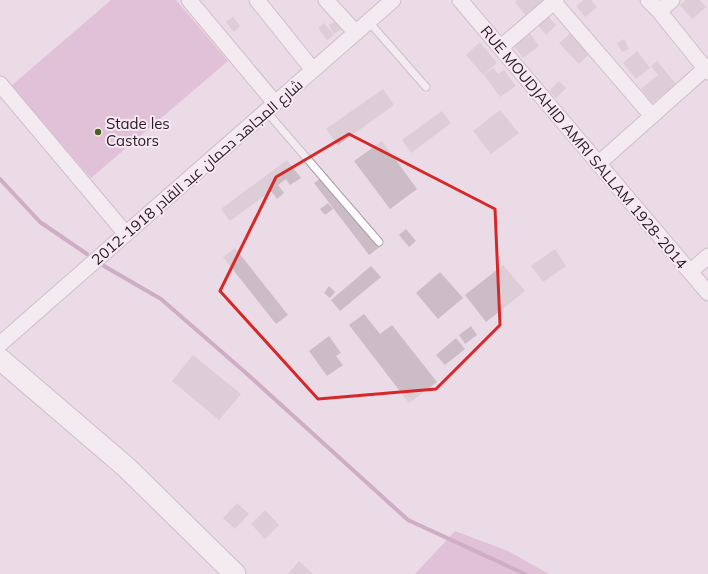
<svg xmlns="http://www.w3.org/2000/svg" width="708" height="574" viewBox="0 0 708 574" font-family="Mulish,Cairo,sans-serif">
  <rect width="100%" height="100%" fill="#ebdbe6"/>
  <path fill="#d5a2c6" d="M 111,0 L 176,0 L 228,61 L 91,178 L 11,86 Z
    M 455,531 L 508,551 L 549,574 L 415,574 Z"/>
  <g fill="none" stroke-linecap="round" stroke-linejoin="round">
    <path stroke="#ac779d" stroke-width="4" d="M 0,179 L 40,222 L 87,254
      M 104,266 L 161,299 L 246,373 L 408,520 L 525,574"/>
  </g>
  <path fill="#ccbcc6" d="M 517,0 L 544,0 L 525,15 L 515,2 Z
    M 584,0 L 591,0 L 597,7 L 585,17 L 576,6 Z
    M 686,0 L 700,0 L 706,7 L 692,19 L 680,5 Z
    M 547,15 L 556,25 L 546,35 L 537,24 Z
    M 233,17 L 240,26 L 234,32 L 226,22 Z
    M 337,20 L 343,28 L 334,34 L 329,25 Z
    M 324,23 L 334,35 L 327,40 L 318,28 Z
    M 528,31 L 539,46 L 523,58 L 512,43 Z
    M 573,31 L 592,51 L 579,64 L 559,43 Z
    M 624,39 L 629,49 L 622,52 L 617,43 Z
    M 480,42 L 497,63 L 483,75 L 466,55 Z
    M 637,51 L 650,68 L 636,79 L 623,63 Z
    M 657,61 L 676,84 L 652,103 L 641,89 L 658,75 L 651,66 Z
    M 493,68 L 498,74 L 504,70 L 516,86 L 500,97 L 484,75 Z
    M 559,81 L 566,88 L 556,98 L 549,91 Z
    M 383,89 L 394,105 L 338,145 L 326,129 Z
    M 500,110 L 519,133 L 491,154 L 473,131 Z
    M 442,111 L 451,123 L 411,153 L 402,140 Z
    M 382,141 L 417,189 L 390,209 L 354,161 Z
    M 287,160 L 301,178 L 290,185 L 286,179 L 278,185 L 284,193 L 277,199 L 271,191 L 230,221 L 221,209 Z
    M 327,174 L 381,246 L 369,255 L 314,183 Z
    M 328,203 L 333,209 L 325,215 L 320,209 Z
    M 406,229 L 416,241 L 409,247 L 399,235 Z
    M 235,248 L 288,315 L 276,324 L 223,257 Z
    M 555,249 L 566,266 L 543,282 L 531,266 Z
    M 503,265 L 525,291 L 486,322 L 465,295 Z
    M 371,266 L 381,277 L 340,311 L 331,300 Z
    M 440,272 L 463,298 L 438,319 L 416,293 Z
    M 329,286 L 335,292 L 330,298 L 324,293 Z
    M 364,314 L 380,334 L 392,325 L 437,382 L 409,403 L 349,325 Z
    M 471,326 L 477,335 L 465,344 L 459,335 Z
    M 329,336 L 341,353 L 336,356 L 343,365 L 327,376 L 309,351 Z
    M 456,338 L 465,349 L 445,365 L 436,355 Z
    M 193,355 L 241,394 L 219,420 L 172,381 Z
    M 237,503 L 249,514 L 235,529 L 223,518 Z
    M 265,510 L 279,525 L 265,539 L 251,524 Z
    M 299,561 L 313,574 L 288,574 Z"/>
  <g fill="none" stroke-linecap="round" stroke-linejoin="round">
    <g stroke="#ac9ca7" stroke-width="9">
      <path id="lane" d="M 369,22 L 426,87
        M 266,111 L 379,242"/>
    </g>
    <g stroke="#ac9ca7" stroke-width="17">
      <path id="street" d="M 189,0 L 275,103
        M 257,0 L 313,70
        M 326,0 L 356,33
        M 460,0 L 708,293
        M 648,0 L 659,11 L 708,72
        M 554,2 L 652,116
        M 659,11 L 672,0
        M 501,47 L 556,0
        M 0,84 L 126,234
        M 599,163 L 708,66
        M 690,272 L 708,256
        M 0,344 L 393,0"/>
    </g>
    <g stroke="#ac9ca7" stroke-width="23">
      <path id="secondary" d="M 0,359 L 126,467 L 235,574"/>
    </g>
    <use href="#lane" stroke="#fff" stroke-width="7"/>
    <use href="#street" stroke="#fff" stroke-width="15"/>
    <use href="#secondary" stroke="#fff" stroke-width="21"/>
  </g>
  <path d="M0 0H708V574H0ZM 349,134 L 495,209 L 500,325 L 436,389 L 318,399 L 220,291 L 276,177 Z" fill="#ebdbe6" fill-opacity=".55" fill-rule="evenodd"/>
  <path fill="none" stroke="#d62828" stroke-width="3" stroke-linejoin="round" d="M 349,134 L 495,209 L 500,325 L 436,389 L 318,399 L 220,291 L 276,177 Z"/>
  <circle fill="#486517" stroke="#f9e8f3" stroke-width="1.5" cx="98" cy="132" r="4"/>
  <g text-anchor="middle" dominant-baseline="central" stroke-width="4" stroke-linejoin="round" paint-order="stroke">
    <g font-size="15" fill="#241e22" stroke="#f9e8f3" text-anchor="start">
      <text x="106" y="123">Stade les<tspan x="106" dy="17">Castors</tspan></text>
    </g>
    <g font-size="15" fill="#241e22" stroke="#f9e8f3">
      <text transform="translate(584 147) rotate(50)">RUE MOUDJAHID AMRI SALLAM 1928-2014</text>
      <text transform="translate(197 172) rotate(-41)">شارع المجاهد دحمان عبد القادر 1918-2012</text>
    </g>
  </g>
</svg>
